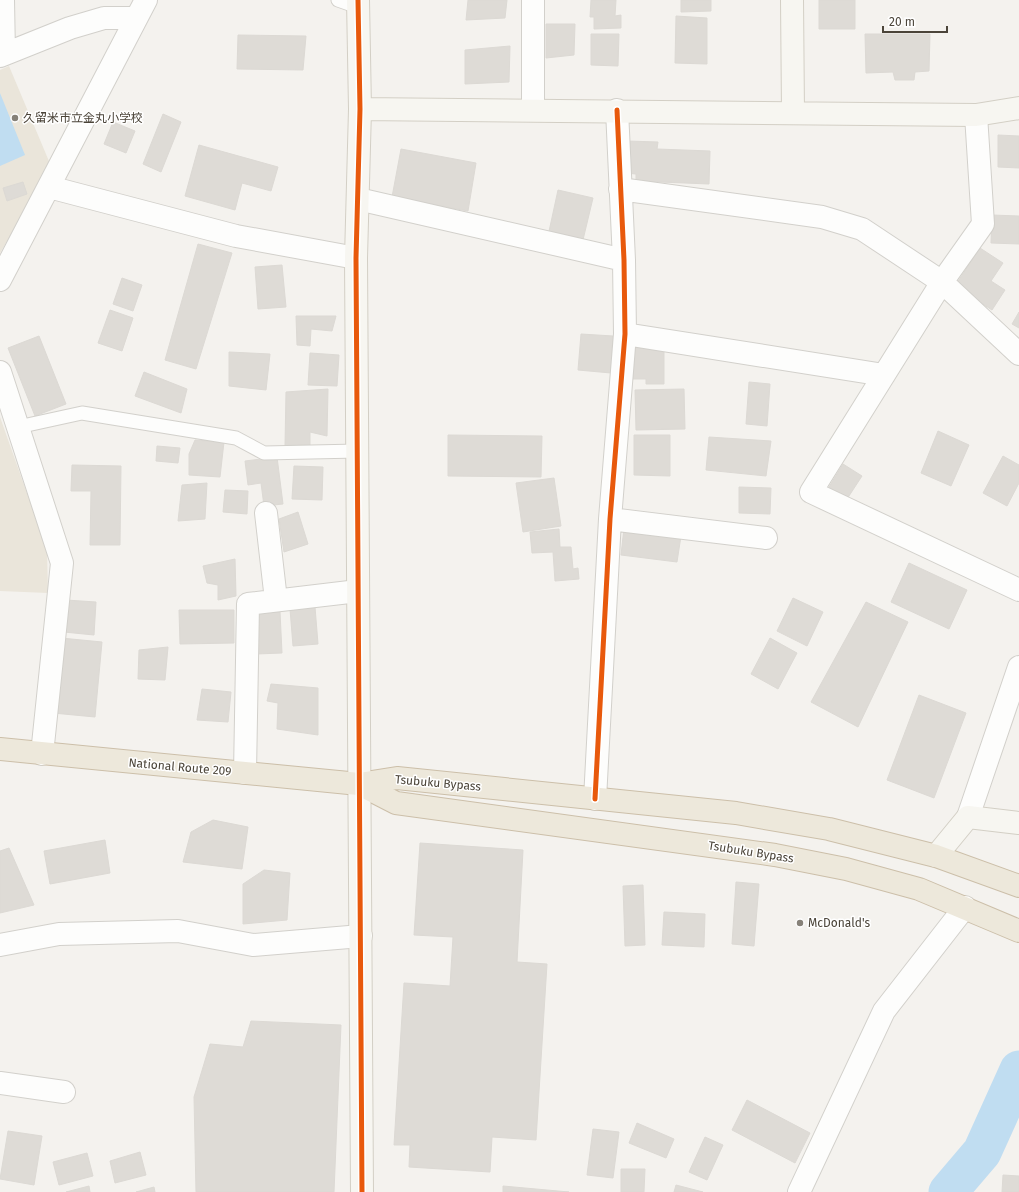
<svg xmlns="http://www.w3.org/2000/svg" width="1019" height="1192" viewBox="0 0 1019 1192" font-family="'Fira Sans','Noto Sans JP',sans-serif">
  <rect width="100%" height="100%" fill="#f4f2ee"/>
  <path fill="#eae5da" d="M 9,66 L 51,166 L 0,253 L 0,70 Z
    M 0,417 L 47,550 L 48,593 L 0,591 Z"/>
  <path fill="#c0ddf1" d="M 0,93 L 25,155 L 0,166 Z"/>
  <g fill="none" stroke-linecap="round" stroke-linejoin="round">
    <path stroke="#c0ddf1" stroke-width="39" d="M 948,1192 L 982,1152 L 1019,1070"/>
  </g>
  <path fill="#dedbd6" stroke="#dcd9d4" d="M 468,0 L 507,0 L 505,18 L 466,20 Z
    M 591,0 L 616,0 L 615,16 L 621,15 L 621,28 L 594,29 L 594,17 L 590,17 Z
    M 681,0 L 711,0 L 711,11 L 681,12 Z
    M 819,0 L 855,0 L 855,29 L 819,29 Z
    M 676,16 L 707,18 L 707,64 L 675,63 Z
    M 546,24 L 575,24 L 574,55 L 546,58 Z
    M 591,34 L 619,34 L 618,66 L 591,65 Z
    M 865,34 L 930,34 L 929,71 L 915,72 L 914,80 L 895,80 L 893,72 L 866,73 Z
    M 238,35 L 306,36 L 303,70 L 237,69 Z
    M 510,46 L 509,82 L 465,84 L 465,50 Z
    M 163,114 L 181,122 L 161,172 L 143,164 Z
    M 113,122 L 135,131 L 126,153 L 104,144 Z
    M 998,135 L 1019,136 L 1019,168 L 998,167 Z
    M 627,141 L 658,142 L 657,149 L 710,151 L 709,184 L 636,181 L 636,174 L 625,173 Z
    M 199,145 L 278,167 L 271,191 L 242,183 L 235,210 L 185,196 Z
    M 401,149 L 476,163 L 468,211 L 392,197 Z
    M 23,182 L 27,194 L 7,201 L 3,188 Z
    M 558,190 L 593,198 L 582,244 L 548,236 Z
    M 992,215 L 1019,216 L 1019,244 L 991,243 Z
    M 198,244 L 232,253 L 196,369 L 165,360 Z
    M 980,248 L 1003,263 L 991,281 L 1005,290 L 992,310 L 955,286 Z
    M 282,265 L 286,307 L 258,309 L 255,267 Z
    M 122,278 L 142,285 L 133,311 L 113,304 Z
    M 110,310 L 133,318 L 122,351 L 98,343 Z
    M 1019,312 L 1019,328 L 1012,324 Z
    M 296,316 L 336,316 L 332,331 L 311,329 L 310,346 L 297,345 Z
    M 581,334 L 613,336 L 611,373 L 578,370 Z
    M 39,336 L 66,404 L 35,416 L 8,348 Z
    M 629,343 L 664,343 L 664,384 L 646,384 L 646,379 L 628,379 Z
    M 229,352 L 270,354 L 266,390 L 229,386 Z
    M 310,353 L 339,355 L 337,386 L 308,385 Z
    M 144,372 L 187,389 L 181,413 L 135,396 Z
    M 749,382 L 770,384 L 767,426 L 746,424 Z
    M 328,389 L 327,436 L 310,432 L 310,445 L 285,446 L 286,392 Z
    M 684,389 L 685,429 L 636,430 L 635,390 Z
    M 938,431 L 969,445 L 951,486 L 921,473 Z
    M 448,435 L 542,436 L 541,477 L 448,476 Z
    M 634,435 L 670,435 L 670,476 L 634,475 Z
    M 709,437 L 771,441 L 766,476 L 706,470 Z
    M 195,440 L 224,442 L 220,477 L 189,475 L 189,454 Z
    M 157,446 L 180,448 L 178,463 L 156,461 Z
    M 1003,456 L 1019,465 L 1019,483 L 1007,506 L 983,493 Z
    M 277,457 L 283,504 L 264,506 L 261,483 L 248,485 L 245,461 Z
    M 843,464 L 862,476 L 847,499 L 829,487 Z
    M 72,465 L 121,466 L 120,545 L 90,545 L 91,491 L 71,491 Z
    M 294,466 L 323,467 L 322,500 L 292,499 Z
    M 554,478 L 561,526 L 523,532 L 516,483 Z
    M 207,483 L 205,519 L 178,521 L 182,485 Z
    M 739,487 L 771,488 L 770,514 L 739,513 Z
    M 225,490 L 248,491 L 247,514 L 223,512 Z
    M 298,512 L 308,544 L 284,552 L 279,519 Z
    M 624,528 L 681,536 L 677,562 L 621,555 Z
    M 559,529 L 560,547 L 571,547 L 573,569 L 578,568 L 579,579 L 555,581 L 553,552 L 532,553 L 530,532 Z
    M 235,559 L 236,596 L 218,600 L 218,585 L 207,583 L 203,566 Z
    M 909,563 L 967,590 L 949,629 L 891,602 Z
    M 793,598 L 823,612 L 807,646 L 777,631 Z
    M 66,600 L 96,602 L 94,635 L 64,632 Z
    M 866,602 L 908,622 L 858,727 L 811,702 Z
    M 315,607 L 318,644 L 293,646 L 290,609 Z
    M 179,610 L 234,610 L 234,643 L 180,644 Z
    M 280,612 L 282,653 L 256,654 L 254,613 Z
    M 61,638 L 102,642 L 95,717 L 53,713 Z
    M 770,638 L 797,653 L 778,689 L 751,674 Z
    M 168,647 L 165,680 L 138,679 L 139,650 Z
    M 271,684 L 318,688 L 318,735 L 277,729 L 278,703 L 267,701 Z
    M 202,689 L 231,692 L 228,722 L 197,720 Z
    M 919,695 L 966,713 L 934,798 L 887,780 Z
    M 213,820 L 248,827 L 242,869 L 183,862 L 191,832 Z
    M 105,840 L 110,873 L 50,884 L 44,851 Z
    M 420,843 L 523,850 L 517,962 L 547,964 L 536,1140 L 492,1137 L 490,1172 L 409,1167 L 410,1145 L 394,1145 L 404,983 L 450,986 L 453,937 L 414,935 Z
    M 9,848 L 34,905 L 0,913 L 0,851 Z
    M 264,870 L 290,873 L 287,920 L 243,924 L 243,884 Z
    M 736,882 L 759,884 L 754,946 L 732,944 Z
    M 643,885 L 645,945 L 625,946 L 623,886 Z
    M 664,912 L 705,914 L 704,947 L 662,945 Z
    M 251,1021 L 341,1025 L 334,1192 L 196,1192 L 194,1097 L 210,1044 L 243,1047 Z
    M 747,1100 L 810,1133 L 795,1163 L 732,1130 Z
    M 637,1123 L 674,1139 L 666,1158 L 629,1143 Z
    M 593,1129 L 619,1132 L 613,1178 L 587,1175 Z
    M 8,1131 L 42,1136 L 34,1185 L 0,1179 Z
    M 705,1137 L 723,1145 L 707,1180 L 689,1172 Z
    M 140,1152 L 146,1175 L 115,1183 L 110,1161 Z
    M 87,1153 L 93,1176 L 59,1185 L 53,1162 Z
    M 621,1169 L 645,1169 L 644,1192 L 621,1192 Z
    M 1003,1175 L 1019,1176 L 1019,1192 L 1002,1192 Z
    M 676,1185 L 703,1192 L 674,1192 Z
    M 89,1186 L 90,1192 L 66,1192 Z
    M 503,1186 L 569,1192 L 503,1192 Z
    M 154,1187 L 155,1192 L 136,1192 Z"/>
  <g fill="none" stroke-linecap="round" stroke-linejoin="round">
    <g stroke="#d2d0cb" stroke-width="15">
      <path id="lane" d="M 338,0 L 358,7
        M 18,427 L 82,413 L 236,438 L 264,453 L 358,451"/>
    </g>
    <g stroke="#d2d0cb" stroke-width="24">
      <path id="street" d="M 3,0 L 4,54
        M 533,0 L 533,110
        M 0,56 L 70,28 L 104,18 L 136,18
        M 976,115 L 983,224 L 942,282 L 811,492 L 1019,590
        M 49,187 L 236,236 L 356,258
        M 620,189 L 822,217 L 862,229 L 942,282 L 1019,354
        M 358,199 L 624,260
        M 0,280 L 146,0
        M 625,334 L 884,375
        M 0,372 L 62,563 L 42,754
        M 266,513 L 276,600
        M 610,519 L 766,538
        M 245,773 L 248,604 L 358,591
        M 595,799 L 610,519 L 625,334 L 624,260 L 617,110
        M 968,817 L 1019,667
        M 0,945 L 59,934 L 178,931 L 253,945 L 361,936
        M 0,1083 L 64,1092
        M 799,1192 L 884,1011 L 965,907"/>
    </g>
    <g stroke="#d3cfc5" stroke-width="24">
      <path id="secondary" d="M 358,0 L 360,109 L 356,258 L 362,1192
        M 792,0 L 793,112
        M 360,109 L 976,115 L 1019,108
        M 936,856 L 968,817 L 1019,823"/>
    </g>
    <g stroke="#ccbfa9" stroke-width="24">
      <path id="highway" d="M 0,749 L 359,784 L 397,778 L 736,813 L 829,829 L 936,856 L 1019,886
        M 359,784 L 396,803 L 775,855 L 846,869 L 919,889 L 1019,931"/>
    </g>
    <use href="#lane" stroke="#fdfdfc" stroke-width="13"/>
    <use href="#street" stroke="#fdfdfc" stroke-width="22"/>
    <use href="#secondary" stroke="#f7f6f1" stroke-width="22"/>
    <use href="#highway" stroke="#ede8db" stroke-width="22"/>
    <g stroke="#fff" stroke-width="8">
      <path id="cycleway" d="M 358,0 L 360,109 L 356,258 L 362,1192
        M 595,799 L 610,519 L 625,334 L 624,260 L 617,110"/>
    </g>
    <use href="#cycleway" stroke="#e8590c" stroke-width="5"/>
  </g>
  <g fill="#868178" stroke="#fff" stroke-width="1.5">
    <circle cx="15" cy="118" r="4"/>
    <circle cx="800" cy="923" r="4"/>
  </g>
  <g text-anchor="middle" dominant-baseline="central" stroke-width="3" stroke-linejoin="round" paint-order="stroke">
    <g font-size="12" fill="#4b4439" stroke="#fff" text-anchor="start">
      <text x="23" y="118">久留米市立金丸小学校</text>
      <text x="808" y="923">McDonald's</text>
    </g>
    <g font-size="12" fill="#4b4439" stroke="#fff">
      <text transform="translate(180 767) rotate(5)">National Route 209</text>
      <text transform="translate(438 783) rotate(5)">Tsubuku Bypass</text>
      <text transform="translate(751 852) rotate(9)">Tsubuku Bypass</text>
    </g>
  </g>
  <path d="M883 26v6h64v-6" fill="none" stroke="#4b4439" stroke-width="2"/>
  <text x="889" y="26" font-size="12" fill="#4b4439" stroke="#ffffff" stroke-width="3" paint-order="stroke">20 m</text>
</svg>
